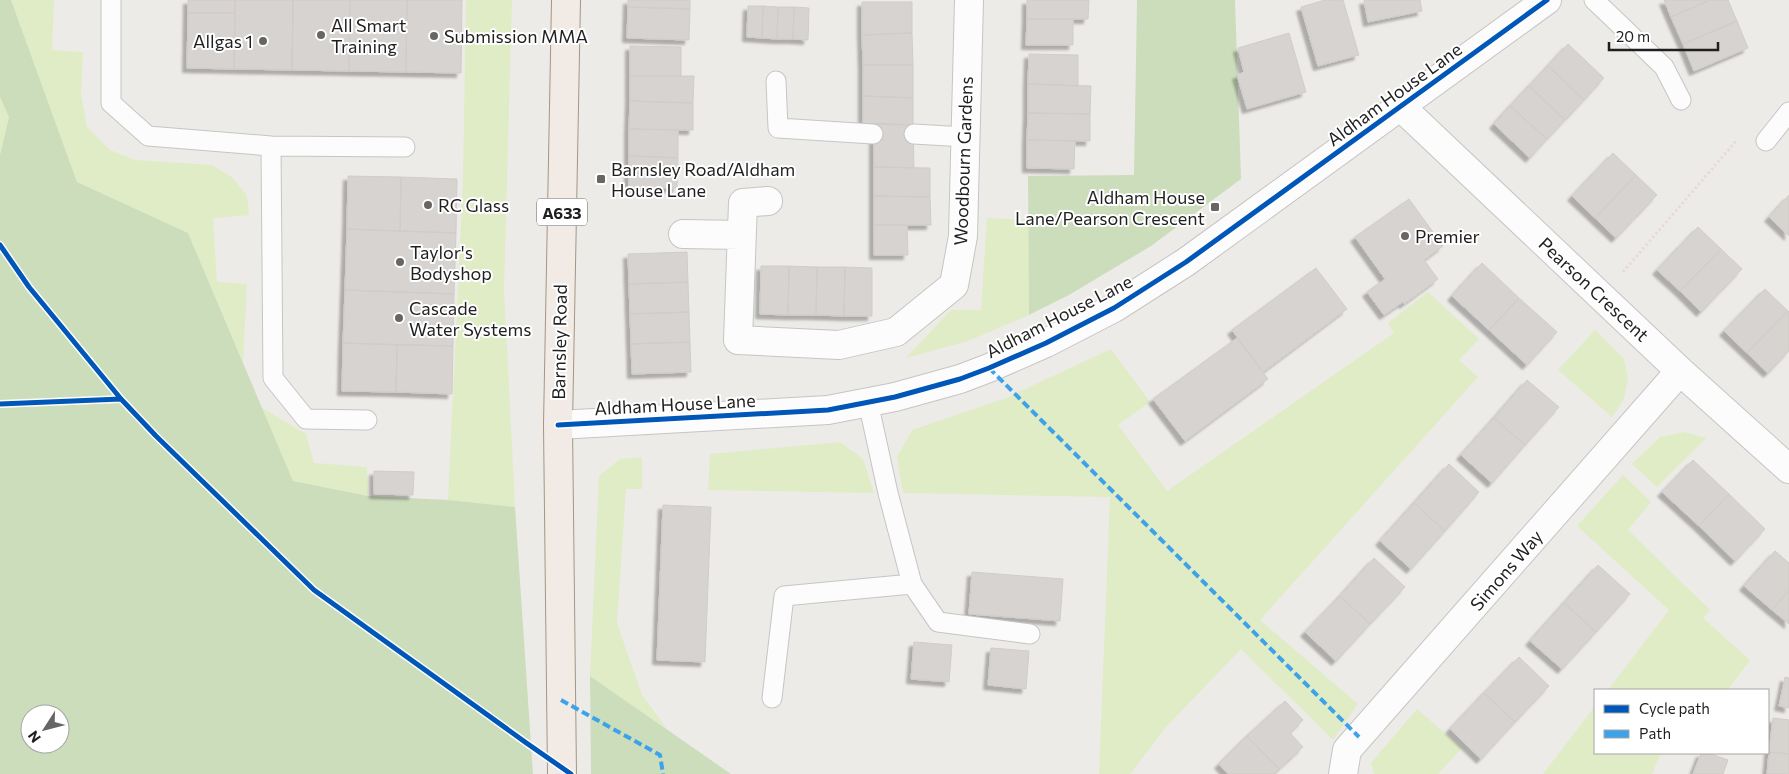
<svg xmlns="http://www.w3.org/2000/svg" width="1789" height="774" viewBox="0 0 1789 774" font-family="Commissioner,sans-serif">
  <defs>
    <filter id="shadow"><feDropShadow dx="-4.5" dy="4.5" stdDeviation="1" flood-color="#0004"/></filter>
  </defs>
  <rect width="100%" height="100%" fill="#edebe8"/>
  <path fill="#dfecc5" d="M 11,0 L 54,0 L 52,50 L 83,52 L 81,94 L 87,127 L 110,150 L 135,160 L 212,165 L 233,178 L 247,196 L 249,215 L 213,218 L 217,282 L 247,284 L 243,362 L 188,233 L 77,182 Z
    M 466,0 L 512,0 L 504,289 L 515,507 L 448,500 L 463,181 Z
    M 0,97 L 9,116 L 0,155 Z
    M 987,218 L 1028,220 L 1029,315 L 968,341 L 906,358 L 951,310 L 981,310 Z
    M 1428,292 L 1479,339 L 1459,360 L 1478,377 L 1260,620 L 1358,704 L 1333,740 L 1241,649 L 1166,727 L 1130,774 L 1099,774 L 1110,497 L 903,493 L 897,457 L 912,430 L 1006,398 L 1111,349 L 1150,402 L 1118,425 L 1167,491 L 1394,333 L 1388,323 Z
    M 1595,330 L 1624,359 L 1628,378 L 1624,399 L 1612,417 L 1558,370 Z
    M 262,408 L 306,434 L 314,463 L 367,467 L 368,496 L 293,481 Z
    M 1684,432 L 1706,438 L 1657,487 L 1632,464 L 1660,437 Z
    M 840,442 L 863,459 L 874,493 L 708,490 L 710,454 Z
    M 642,457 L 642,489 L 626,489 L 617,623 L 642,695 L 667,729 L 590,676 L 599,476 L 620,459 Z
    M 1623,475 L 1651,502 L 1628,530 L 1710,610 L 1703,618 L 1750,660 L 1728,690 L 1608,690 L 1669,610 L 1577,526 Z
    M 1595,706 L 1595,753 L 1661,753 L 1652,774 L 1543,774 Z
    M 1417,709 L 1462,748 L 1438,774 L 1374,774 L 1371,763 Z"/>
  <path fill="#ccddbc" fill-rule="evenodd" d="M 0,0 L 11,0 L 77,182 L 188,233 L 293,481 L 368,496 L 448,500 L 515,507 L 533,774 L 0,774 L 0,155 L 9,117 L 0,97 ZM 30,714 L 60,714 L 60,744 L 30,744 Z
    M 1137,0 L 1235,0 L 1241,179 L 1151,246 L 1069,295 L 1029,315 L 1028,176 L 1134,175 Z
    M 590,676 L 731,774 L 591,774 Z"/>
  <path fill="#d6d3d0" stroke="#d1ccc9" filter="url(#shadow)" d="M 188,0 L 235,0 L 235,13 L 188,13 Z
    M 235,0 L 293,0 L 292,70 L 234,69 Z
    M 293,0 L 350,0 L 349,71 L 292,70 Z
    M 350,0 L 407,0 L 406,72 L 349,71 Z
    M 407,0 L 462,0 L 461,73 L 406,72 Z
    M 628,0 L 690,0 L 690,9 L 628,7 Z
    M 1027,0 L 1089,0 L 1088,19 L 1027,19 Z
    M 1325,0 L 1343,0 L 1359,55 L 1318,66 L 1301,7 Z
    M 1364,0 L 1420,0 L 1422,11 L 1368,22 Z
    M 1664,0 L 1710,0 L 1671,17 Z
    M 1710,0 L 1728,0 L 1737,21 L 1683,44 L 1671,17 Z
    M 862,2 L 912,2 L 912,33 L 862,35 Z
    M 748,6 L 763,6 L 762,38 L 747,37 Z
    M 763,6 L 778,7 L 777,39 L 762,38 Z
    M 628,7 L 690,9 L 689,40 L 627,38 Z
    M 778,7 L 794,7 L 793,39 L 777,39 Z
    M 794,7 L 809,8 L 808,40 L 793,39 Z
    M 188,13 L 235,13 L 234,69 L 187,68 Z
    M 1027,19 L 1073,19 L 1073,45 L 1026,45 Z
    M 1737,21 L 1748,48 L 1694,71 L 1683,44 Z
    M 912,33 L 913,65 L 863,65 L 862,35 Z
    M 1289,33 L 1306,92 L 1247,109 L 1237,75 L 1244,72 L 1238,48 Z
    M 1568,44 L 1604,78 L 1584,100 L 1548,66 Z
    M 630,46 L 681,47 L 681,76 L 630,76 Z
    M 1029,54 L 1078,55 L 1078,86 L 1028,84 Z
    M 863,65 L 913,65 L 913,98 L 863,96 Z
    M 1548,66 L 1584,100 L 1565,120 L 1529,86 Z
    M 630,76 L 694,76 L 693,103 L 630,101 Z
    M 1028,84 L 1091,86 L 1090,114 L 1028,113 Z
    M 1529,86 L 1565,120 L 1547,139 L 1510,106 Z
    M 863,96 L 913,98 L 913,125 L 863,124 Z
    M 630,101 L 693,103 L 693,130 L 629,129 Z
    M 1510,106 L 1547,139 L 1530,158 L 1494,124 Z
    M 1028,113 L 1090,114 L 1090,141 L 1027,140 Z
    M 874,123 L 913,125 L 914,168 L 874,167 Z
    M 629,129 L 678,130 L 678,158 L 629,156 Z
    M 1027,140 L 1075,141 L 1074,169 L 1027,168 Z
    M 1613,153 L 1636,175 L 1595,218 L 1572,196 Z
    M 629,156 L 678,158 L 677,188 L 629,187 Z
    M 874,167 L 930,168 L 930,197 L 874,196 Z
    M 1636,175 L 1657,195 L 1616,238 L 1595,218 Z
    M 348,176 L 401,177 L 400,231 L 347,229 Z
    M 401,177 L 457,179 L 456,233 L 400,231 Z
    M 1789,195 L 1789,236 L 1769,217 Z
    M 874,196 L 930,197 L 931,225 L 874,225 Z
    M 1409,199 L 1443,246 L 1424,260 L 1438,279 L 1404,304 L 1403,302 L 1384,315 L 1367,292 L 1385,279 L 1355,237 Z
    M 874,225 L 907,225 L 908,255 L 874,255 Z
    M 1698,227 L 1721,249 L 1680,291 L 1657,270 Z
    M 347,229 L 456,233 L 454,294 L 345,290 Z
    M 1721,249 L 1742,269 L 1701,312 L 1680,291 Z
    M 687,252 L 688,282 L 629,284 L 628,254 Z
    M 1482,263 L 1519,298 L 1489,330 L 1452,296 Z
    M 761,266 L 789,266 L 788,315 L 760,314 Z
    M 789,266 L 817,267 L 816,315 L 788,315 Z
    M 817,267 L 845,267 L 844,316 L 816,315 Z
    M 845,267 L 872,268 L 872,316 L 844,316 Z
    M 1316,268 L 1347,309 L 1263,372 L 1232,330 Z
    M 688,282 L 689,312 L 630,314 L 629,284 Z
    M 1765,289 L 1788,311 L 1747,353 L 1724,331 Z
    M 345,290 L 454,294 L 453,346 L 343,343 Z
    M 1519,298 L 1557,332 L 1527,365 L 1489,330 Z
    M 1788,311 L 1789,312 L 1789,351 L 1768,373 L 1747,353 Z
    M 689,312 L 690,342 L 631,344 L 630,314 Z
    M 1237,338 L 1268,379 L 1185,441 L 1153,399 Z
    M 690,342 L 691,372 L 632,374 L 631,344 Z
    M 343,343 L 397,345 L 396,392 L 342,391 Z
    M 397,345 L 453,346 L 452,394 L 396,392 Z
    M 1527,380 L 1559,407 L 1525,445 L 1494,418 Z
    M 1494,418 L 1525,445 L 1492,483 L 1461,455 Z
    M 1693,460 L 1729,494 L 1699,526 L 1662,492 Z
    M 1449,464 L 1479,492 L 1445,531 L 1414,503 Z
    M 374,471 L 414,472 L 413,495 L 374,494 Z
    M 1729,494 L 1765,529 L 1735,561 L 1699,526 Z
    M 1414,503 L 1445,531 L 1411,569 L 1380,541 Z
    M 663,505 L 711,507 L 705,662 L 657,660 Z
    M 1775,551 L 1789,563 L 1789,590 L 1772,610 L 1744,586 Z
    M 1374,558 L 1405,587 L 1370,624 L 1340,596 Z
    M 1598,565 L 1630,594 L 1596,632 L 1564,603 Z
    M 972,572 L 1063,579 L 1060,621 L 969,614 Z
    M 1789,590 L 1789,624 L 1772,610 Z
    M 1340,596 L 1370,624 L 1336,661 L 1305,632 Z
    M 1564,603 L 1596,632 L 1562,669 L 1530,641 Z
    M 914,642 L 952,645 L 949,682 L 911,679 Z
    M 991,648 L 1029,651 L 1026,689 L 988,685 Z
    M 1519,657 L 1549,686 L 1515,722 L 1484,693 Z
    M 1785,677 L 1789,678 L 1789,708 L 1779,706 Z
    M 1484,693 L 1515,722 L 1481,759 L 1450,729 Z
    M 1285,701 L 1303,720 L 1290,733 L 1303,747 L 1279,769 L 1247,736 Z
    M 1773,718 L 1789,720 L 1789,754 L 1769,752 Z
    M 1247,736 L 1279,769 L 1274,774 L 1228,774 L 1219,764 Z
    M 1769,752 L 1789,754 L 1789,774 L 1767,774 Z
    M 1701,753 L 1708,753 L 1728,760 L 1723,774 L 1693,774 Z"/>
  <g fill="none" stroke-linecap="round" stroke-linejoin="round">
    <g stroke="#c6c5c4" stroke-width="21">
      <path id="service" d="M 111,0 L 111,103 L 148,136 L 271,146 L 405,147
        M 1594,0 L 1664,67 L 1681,100
        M 776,81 L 778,128 L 873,134
        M 914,134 L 965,137
        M 1766,141 L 1789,112
        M 271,146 L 273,378 L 306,419 L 367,420
        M 868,402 L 888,493 L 912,584 L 938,622 L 1030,634
        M 772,698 L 784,596 L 912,584"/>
    </g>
    <g stroke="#c6c5c4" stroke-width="30">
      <path id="minor" d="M 1400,106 L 1680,371 L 1789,469
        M 768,201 L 743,203 L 738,340 L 839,345 L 896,332 L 954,285 L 963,236 L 969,0
        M 683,234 L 741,235
        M 1343,774 L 1347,750 L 1680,371"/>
    </g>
    <g stroke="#c6c5c4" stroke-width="30">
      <path id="tertiary" d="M 558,425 L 828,410 L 895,397 L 960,379 L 989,368 L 1046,343 L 1114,308 L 1186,262 L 1547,0"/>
    </g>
    <g stroke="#a49584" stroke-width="30">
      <path id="primary" d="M 562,774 L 558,425 L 566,0"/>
    </g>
    <path stroke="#ebd9da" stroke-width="3" stroke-dasharray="2.5 2.5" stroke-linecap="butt" d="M 1623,272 L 1737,140"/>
    <use href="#service" stroke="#fcfcfc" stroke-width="19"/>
    <use href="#minor" stroke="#fcfcfc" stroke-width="28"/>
    <use href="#tertiary" stroke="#fcfcfc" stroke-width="28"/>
    <use href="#primary" stroke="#f1eae5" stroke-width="28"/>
    <path stroke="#3da2ea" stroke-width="4" stroke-dasharray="8 4" stroke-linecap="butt" d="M 989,368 L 1359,737
      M 561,700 L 660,755 L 663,774"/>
    <g stroke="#fff" stroke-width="8">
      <path id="cycleway" d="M 0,245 L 29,287 L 121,399 L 156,436 L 314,590 L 525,742 L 571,774
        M 0,404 L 121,399
        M 558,425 L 828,410 L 895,397 L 960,379 L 989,368 L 1046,343 L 1114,308 L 1186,262 L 1547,0"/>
    </g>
    <use href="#cycleway" stroke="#0057b8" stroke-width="5"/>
  </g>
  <g fill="#676665" stroke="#fff" stroke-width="2">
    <circle cx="321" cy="35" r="5"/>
    <circle cx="434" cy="36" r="5"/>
    <circle cx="263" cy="41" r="5"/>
    <rect x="596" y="174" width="10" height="10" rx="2.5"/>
    <circle cx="428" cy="205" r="5"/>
    <rect x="1210" y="202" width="10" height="10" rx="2.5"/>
    <circle cx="1405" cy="236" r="5"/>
    <circle cx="400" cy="262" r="5"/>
    <circle cx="399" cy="318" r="5"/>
  </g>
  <g text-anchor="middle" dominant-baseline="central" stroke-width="4" stroke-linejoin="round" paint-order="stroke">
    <rect fill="#fff" stroke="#626262" stroke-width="1" x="537" y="198.5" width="50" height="27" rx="4"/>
    <g font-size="16" font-weight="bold" fill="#1f1f1f">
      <text x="562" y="212">A633</text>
    </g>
    <g font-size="18" fill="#1f1f1f" stroke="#fff" text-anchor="start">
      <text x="331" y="25">All Smart<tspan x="331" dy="21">Training</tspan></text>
      <text x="444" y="36">Submission MMA</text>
      <text x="253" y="41" text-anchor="end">Allgas 1</text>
      <text x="611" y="169">Barnsley Road/Aldham<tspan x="611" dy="21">House Lane</tspan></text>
      <text x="1205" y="197" text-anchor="end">Aldham House<tspan x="1205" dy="21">Lane/Pearson Crescent</tspan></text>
      <text x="438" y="205">RC Glass</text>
      <text x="1415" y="236">Premier</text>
      <text x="410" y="252">Taylor's<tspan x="410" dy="21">Bodyshop</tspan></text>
      <text x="409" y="308">Cascade<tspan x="409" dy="21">Water Systems</tspan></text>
    </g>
    <g font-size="18" fill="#1f1f1f" stroke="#fff">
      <text transform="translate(1394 94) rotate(-36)">Aldham House Lane</text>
      <text transform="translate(963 161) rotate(-88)">Woodbourn Gardens</text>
      <text transform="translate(1594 289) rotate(43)">Pearson Crescent</text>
      <text transform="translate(1059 316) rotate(-27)">Aldham House Lane</text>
      <text transform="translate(559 342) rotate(-89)">Barnsley Road</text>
      <text transform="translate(675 404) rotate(-3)">Aldham House Lane</text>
      <text transform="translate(1506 570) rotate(-49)">Simons Way</text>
    </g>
  </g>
  <rect x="1594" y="689" width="175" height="65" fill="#ffffff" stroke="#a5a5a5"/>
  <rect x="1604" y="705" width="25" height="8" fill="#0057b8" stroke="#a5a5a5"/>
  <text x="1639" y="714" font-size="15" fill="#1f1f1f">Cycle path</text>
  <rect x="1604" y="730" width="25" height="8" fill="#3da2ea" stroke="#a5a5a5"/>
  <text x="1639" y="739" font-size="15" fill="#1f1f1f">Path</text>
  <g transform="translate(45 729) rotate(234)"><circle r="24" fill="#ffffff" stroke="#a5a5a5"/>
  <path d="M0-4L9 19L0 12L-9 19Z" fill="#676665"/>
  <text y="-8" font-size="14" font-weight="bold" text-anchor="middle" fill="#1f1f1f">N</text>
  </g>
  <path d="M1609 42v8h109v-8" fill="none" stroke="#1f1f1f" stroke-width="2.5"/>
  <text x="1616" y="42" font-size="15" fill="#1f1f1f" stroke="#ffffff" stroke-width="4" paint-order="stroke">20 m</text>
</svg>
